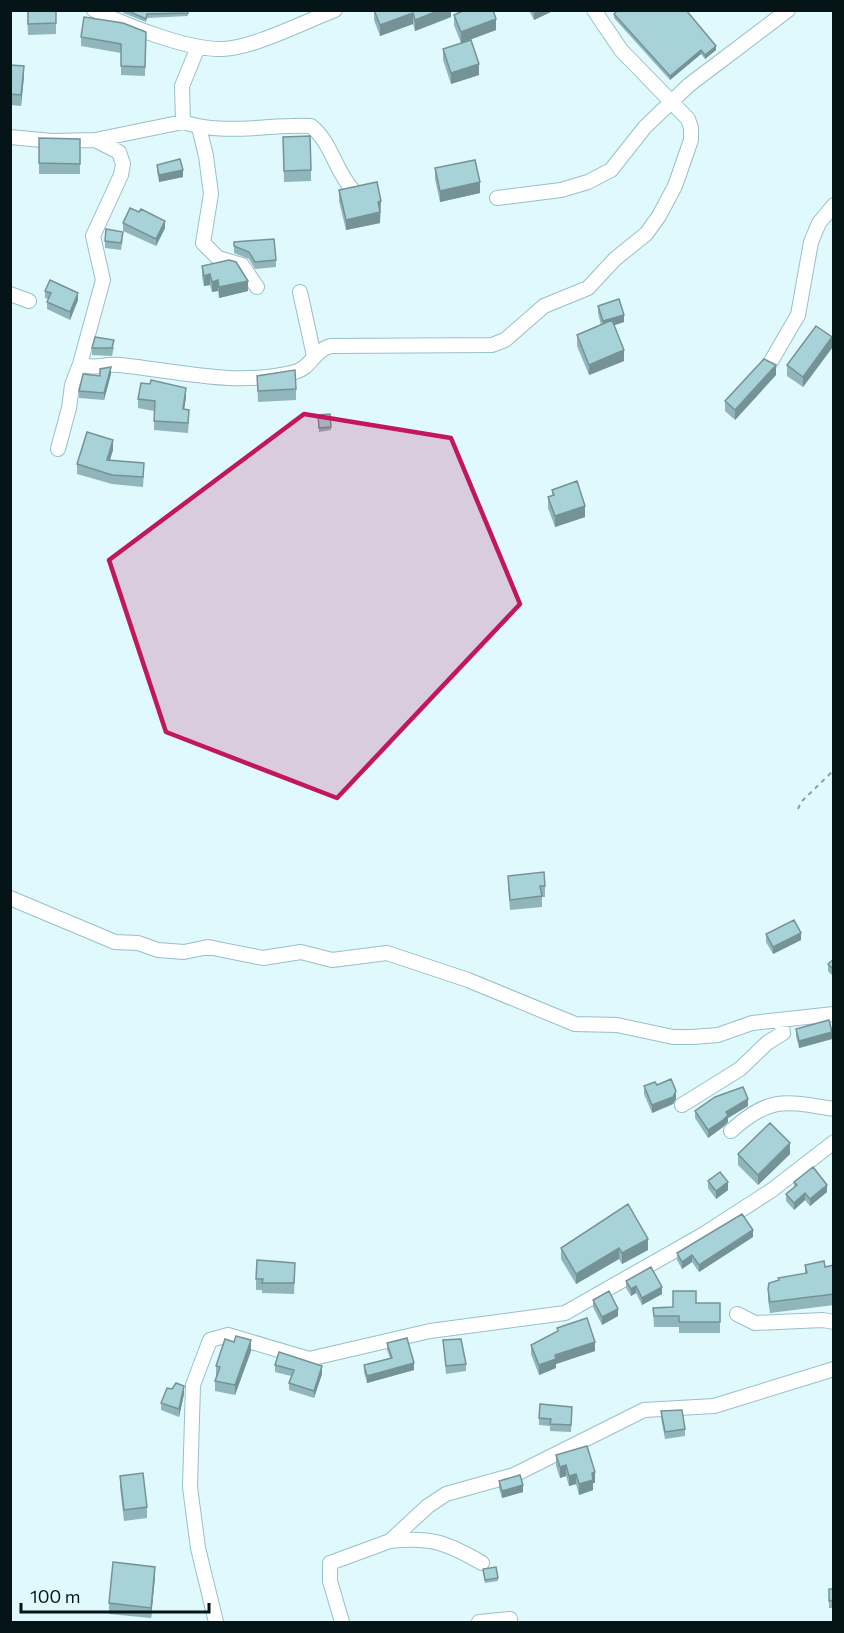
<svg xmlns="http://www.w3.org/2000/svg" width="844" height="1633" viewBox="0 0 844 1633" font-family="Commissioner,sans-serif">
  <rect width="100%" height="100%" fill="#dff9fd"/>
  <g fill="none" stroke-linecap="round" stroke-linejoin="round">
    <g stroke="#97c1c7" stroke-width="16">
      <path id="minor" d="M 94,10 C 126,25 187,50 222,49 C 251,49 306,21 335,10
        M 183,122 C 224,136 269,124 311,126 C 332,143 335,171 353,190
        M 199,127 L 206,156 L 211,194 L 203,243 L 218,258 L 242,265 L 257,287
        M 10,137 L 52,141 L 95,140 L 183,122 L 182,86 L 198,47
        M 497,198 L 561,190 L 588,182 L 611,170 L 645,127 L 689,85 L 788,10
        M 300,292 L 314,356
        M 10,294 L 29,301
        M 770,363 L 798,315 L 811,242 L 819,223 L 834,205
        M 80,364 L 103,280 L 93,236 L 121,175 L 123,164 L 119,152 L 95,140
        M 58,449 L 69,408 L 72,385 L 80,364 C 97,370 104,363 120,365 C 178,371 237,387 295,372 C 311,368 314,350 331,346 L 492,345 L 505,340 L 544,306 L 588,288 L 615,259 L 646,234 L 659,216 L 675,186 L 691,140 L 691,128 L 688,119 L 621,50 L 594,10
        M 10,898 L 115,942 L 138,943 L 158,950 L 184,952 L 208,947 L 263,958 L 301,952 L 332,960 L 387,953 L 468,980 L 575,1024 L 617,1025 L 673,1037 L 693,1037 L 718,1035 L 752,1023 L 834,1014
        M 682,1105 L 740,1069 L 767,1043 L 783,1033 L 781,1020
        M 731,1131 C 770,1096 784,1101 834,1109
        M 737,1314 L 755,1323 L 823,1320 L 834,1322
        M 390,1541 C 431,1537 446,1542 482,1563
        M 216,1622 L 198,1548 L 190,1487 L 193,1385 L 210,1340 L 228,1335 L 309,1359 L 430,1331 L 565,1313 L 704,1234 L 772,1190 L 834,1142
        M 342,1622 L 330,1581 L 330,1563 L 390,1541 L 428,1506 L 446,1494 L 514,1475 L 644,1410 L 714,1406 L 834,1369
        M 479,1622 L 510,1619"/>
    </g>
    <path stroke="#899fa3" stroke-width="2" stroke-dasharray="4.5 4.5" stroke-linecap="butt" d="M 798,809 L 801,802 L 834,770"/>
    <use href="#minor" stroke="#fff" stroke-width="14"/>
  </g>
  <path fill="#90b5ba" d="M 27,10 L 56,10 L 56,34 L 28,35 Z
    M 123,10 L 188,10 L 188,16 L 147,18 L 146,22 L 123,13 Z
    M 374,10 L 451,10 L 451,17 L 415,31 L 413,24 L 380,36 L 374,20 Z
    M 529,10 L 555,10 L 534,20 Z
    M 614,14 L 716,50 L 705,59 L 701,54 L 670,80 L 614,18 Z
    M 454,15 L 496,30 L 461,43 L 454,25 Z
    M 146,32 L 145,76 L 121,75 L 121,53 L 81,46 L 81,37 Z
    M 443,49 L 479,75 L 451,84 L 443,60 Z
    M 10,65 L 24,76 L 21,106 L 10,105 Z
    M 283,137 L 311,170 L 311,181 L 284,182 Z
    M 39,138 L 80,139 L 80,174 L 39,174 Z
    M 157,165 L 183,177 L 159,182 L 157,172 Z
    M 435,168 L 480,193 L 440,202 L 435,179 Z
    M 339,190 L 381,212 L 380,212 L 380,223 L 346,230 L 339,201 Z
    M 139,212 L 165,228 L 156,246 L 123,231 L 123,223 Z
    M 123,239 L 121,250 L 105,248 L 105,241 Z
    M 234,242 L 276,260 L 276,267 L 255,269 L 249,259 L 234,253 Z
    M 202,266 L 248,291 L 219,298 L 218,291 L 212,292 L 210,285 L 204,286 L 202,277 Z
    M 45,291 L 78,300 L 70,320 L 47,309 L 47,302 L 48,299 L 45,298 Z
    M 598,306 L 624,322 L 614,325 L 624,361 L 589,375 L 577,346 L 577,335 L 601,325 L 598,313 Z
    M 114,347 L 112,356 L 92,355 L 92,348 Z
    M 832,348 L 803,387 L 787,376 L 787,365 Z
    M 111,374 L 104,400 L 79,398 L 79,391 L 100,376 Z
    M 776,375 L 735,420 L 725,411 L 725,401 Z
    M 257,376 L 296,389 L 296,400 L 258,402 Z
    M 186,397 L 184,409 L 189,419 L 188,433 L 154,430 L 154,411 L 138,408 L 138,399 Z
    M 330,414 L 331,430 L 319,432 L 318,415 Z
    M 113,450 L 110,460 L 144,472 L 143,487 L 112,484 L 77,474 L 77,464 Z
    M 552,490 L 585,517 L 555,527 L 548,508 L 548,497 L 552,496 Z
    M 508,876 L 545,886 L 545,897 L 542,897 L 542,907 L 510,910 L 508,886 Z
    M 766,934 L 801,940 L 773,954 L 766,942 Z
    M 834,959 L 834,977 L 828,971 L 828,964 Z
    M 796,1029 L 832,1039 L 799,1048 L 796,1036 Z
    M 657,1085 L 676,1099 L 673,1104 L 652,1113 L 644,1094 L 644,1086 Z
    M 748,1106 L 728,1118 L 728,1122 L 723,1127 L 708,1138 L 695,1118 L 695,1111 Z
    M 738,1154 L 790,1154 L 758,1185 L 738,1165 Z
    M 708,1181 L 728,1190 L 716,1199 L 708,1188 Z
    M 794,1182 L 827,1192 L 810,1206 L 805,1200 L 794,1210 L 786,1201 L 786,1194 L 794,1188 Z
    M 753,1237 L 699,1272 L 692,1262 L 682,1269 L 677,1260 L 677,1253 Z
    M 561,1248 L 648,1250 L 622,1264 L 619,1259 L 576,1284 L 561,1259 Z
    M 805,1265 L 825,1267 L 834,1265 L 834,1305 L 770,1313 L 768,1300 L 768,1289 L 805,1273 Z
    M 295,1273 L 294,1294 L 262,1293 L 262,1290 L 256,1290 L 256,1279 Z
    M 626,1281 L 662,1294 L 642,1305 L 636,1293 L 631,1296 L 626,1288 Z
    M 593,1300 L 618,1316 L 602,1325 L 593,1307 Z
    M 696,1303 L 720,1303 L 720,1333 L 679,1333 L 679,1327 L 654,1327 L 653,1308 L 673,1307 Z
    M 557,1328 L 595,1351 L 556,1364 L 556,1368 L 539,1375 L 531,1354 L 531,1345 L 557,1332 Z
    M 443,1340 L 466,1364 L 466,1371 L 446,1374 Z
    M 387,1343 L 414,1370 L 367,1383 L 364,1372 L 364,1365 L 390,1358 L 387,1350 Z
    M 251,1351 L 235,1395 L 215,1391 L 215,1381 L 217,1377 L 216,1376 L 216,1366 Z
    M 275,1365 L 322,1374 L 314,1398 L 289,1390 L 289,1383 L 291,1376 L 275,1372 Z
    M 184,1394 L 179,1417 L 161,1410 L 161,1403 Z
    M 661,1411 L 685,1429 L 685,1436 L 665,1439 L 661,1418 Z
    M 572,1414 L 571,1432 L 550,1431 L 550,1426 L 539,1425 L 539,1418 Z
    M 556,1455 L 595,1483 L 593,1483 L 593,1490 L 579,1495 L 576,1484 L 569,1486 L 566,1476 L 560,1478 L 556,1466 Z
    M 120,1476 L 147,1507 L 147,1518 L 124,1521 L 120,1487 Z
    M 499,1481 L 523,1492 L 502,1498 L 499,1488 Z
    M 483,1569 L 498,1578 L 498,1581 L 485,1583 Z
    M 155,1577 L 151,1618 L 109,1614 L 109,1603 Z
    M 829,1589 L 834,1589 L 834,1608 L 829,1608 Z"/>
  <path fill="#759397" d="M 440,10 L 451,10 L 451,17 L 415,31 L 415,20 Z
    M 539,10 L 555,10 L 534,20 L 534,13 Z
    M 413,13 L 413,24 L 380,36 L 380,25 Z
    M 496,19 L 496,30 L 461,43 L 461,32 Z
    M 716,46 L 716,50 L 705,59 L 705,55 Z
    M 701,50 L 701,54 L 670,80 L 670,76 Z
    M 479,64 L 479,75 L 451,84 L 451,73 Z
    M 24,66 L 24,76 L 21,106 L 21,95 Z
    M 183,170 L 183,177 L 159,182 L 159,175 Z
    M 480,182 L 480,193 L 440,202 L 440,191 Z
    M 381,201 L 380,223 L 346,230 L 346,220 L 378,202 Z
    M 165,221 L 165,228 L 156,246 L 156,239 Z
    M 210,274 L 210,285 L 204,286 L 204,276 Z
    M 218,280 L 218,291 L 212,292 L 212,282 Z
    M 248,281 L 248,291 L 219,298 L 219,287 Z
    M 78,293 L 78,300 L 70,320 L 70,312 Z
    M 624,315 L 624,322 L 603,329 L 603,321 Z
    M 832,337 L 832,348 L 803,387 L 803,377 Z
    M 624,350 L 624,361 L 589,375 L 589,365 Z
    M 776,365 L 776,375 L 735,420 L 735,410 Z
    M 111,367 L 111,374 L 104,400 L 104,393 Z
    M 186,388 L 186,397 L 183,418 L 183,409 Z
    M 113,440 L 113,450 L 107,469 L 107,460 Z
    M 585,506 L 585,517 L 555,527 L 555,516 Z
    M 801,933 L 801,940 L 773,954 L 773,947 Z
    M 832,1032 L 832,1039 L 799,1048 L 799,1041 Z
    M 676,1091 L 676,1099 L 673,1104 L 652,1113 L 652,1105 Z
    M 748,1099 L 748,1106 L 728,1118 L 728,1122 L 723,1127 L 708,1138 L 708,1130 L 726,1112 Z
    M 790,1143 L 790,1154 L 758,1185 L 758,1175 Z
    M 728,1182 L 728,1190 L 716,1199 L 716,1191 Z
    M 827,1185 L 827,1192 L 810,1206 L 810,1199 Z
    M 805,1193 L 805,1200 L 794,1210 L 794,1203 Z
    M 753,1230 L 753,1237 L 699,1272 L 699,1265 Z
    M 648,1239 L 648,1250 L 622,1264 L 622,1253 Z
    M 619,1248 L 619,1259 L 576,1284 L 576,1274 Z
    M 692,1255 L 692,1262 L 682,1269 L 682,1262 Z
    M 636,1286 L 636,1293 L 631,1296 L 631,1289 Z
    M 662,1287 L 662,1294 L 642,1305 L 642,1298 Z
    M 618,1309 L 618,1316 L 602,1325 L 602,1317 Z
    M 251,1340 L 251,1351 L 235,1395 L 235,1385 Z
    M 595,1342 L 595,1351 L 556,1364 L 556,1368 L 539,1375 L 539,1365 L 555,1355 Z
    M 414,1363 L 414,1370 L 367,1383 L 367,1376 Z
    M 322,1366 L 322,1374 L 314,1398 L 314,1391 Z
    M 184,1386 L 184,1394 L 179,1417 L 179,1409 Z
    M 566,1465 L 566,1476 L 560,1478 L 560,1467 Z
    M 595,1472 L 595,1483 L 593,1483 L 593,1490 L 579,1495 L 579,1484 L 592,1473 Z
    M 576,1474 L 576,1484 L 569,1486 L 569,1476 Z
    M 523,1485 L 523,1492 L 502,1498 L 502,1491 Z
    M 155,1567 L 155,1577 L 151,1618 L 151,1608 Z"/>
  <path fill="#a7d2d8" stroke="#759397" stroke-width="1.5" d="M 28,10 L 56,10 L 56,23 L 28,24 Z
    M 126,10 L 188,10 L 188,13 L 147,14 L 146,19 Z
    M 374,10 L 440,10 L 415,20 L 413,13 L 380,25 Z
    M 465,10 L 493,10 L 496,19 L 461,32 L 454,15 Z
    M 618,10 L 686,10 L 716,46 L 705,55 L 701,50 L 670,76 L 614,14 Z
    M 84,17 L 123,23 L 146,32 L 145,67 L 121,66 L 121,44 L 81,37 Z
    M 471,40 L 479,64 L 451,73 L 443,49 Z
    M 10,65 L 24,66 L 21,95 L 10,94 Z
    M 310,136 L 311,170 L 284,171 L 283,137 Z
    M 39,138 L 80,139 L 80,164 L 39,163 Z
    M 180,159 L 183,170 L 159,175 L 157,165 Z
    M 475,160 L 480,182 L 440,191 L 435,168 Z
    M 377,182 L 381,201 L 378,202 L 380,212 L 346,220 L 339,190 Z
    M 130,208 L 139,212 L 141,209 L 165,221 L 156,239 L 123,223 Z
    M 106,229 L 123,232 L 121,243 L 105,241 Z
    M 274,239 L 276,260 L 255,262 L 249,252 L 234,246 L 234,242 Z
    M 229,260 L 236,262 L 248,281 L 219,287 L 218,280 L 212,282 L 210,274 L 204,276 L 202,266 Z
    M 50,280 L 78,293 L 70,312 L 47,302 L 51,293 L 45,291 Z
    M 619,299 L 624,315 L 603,321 L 598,306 Z
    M 612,320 L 624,350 L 589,365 L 577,335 Z
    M 816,326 L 832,337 L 803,377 L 787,365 Z
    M 95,337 L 114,340 L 112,348 L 92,348 Z
    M 764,359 L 776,365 L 735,410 L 725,401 Z
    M 111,367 L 104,393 L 79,391 L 83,374 L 100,376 L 100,369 Z
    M 295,370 L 296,389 L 258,391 L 257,376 Z
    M 151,380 L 186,388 L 183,409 L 189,410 L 188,423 L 154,421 L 155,401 L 138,399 L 141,383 L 150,384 Z
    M 330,414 L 331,427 L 319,428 L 318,415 Z
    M 87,432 L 113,440 L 107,460 L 144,463 L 143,477 L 112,475 L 77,464 Z
    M 577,481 L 585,506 L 555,516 L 548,497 L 554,495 L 552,490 Z
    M 544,872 L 545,886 L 540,886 L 542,896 L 510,900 L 508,876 Z
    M 794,920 L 801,933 L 773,947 L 766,934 Z
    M 834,959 L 834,970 L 828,964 Z
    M 829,1020 L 832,1032 L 799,1041 L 796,1029 Z
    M 671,1079 L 676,1091 L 673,1097 L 652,1105 L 644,1086 L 655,1082 L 657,1085 Z
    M 743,1087 L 748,1099 L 726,1112 L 728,1115 L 723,1120 L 708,1130 L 695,1111 L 715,1097 Z
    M 770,1123 L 790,1143 L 758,1175 L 738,1154 Z
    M 813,1167 L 827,1185 L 810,1199 L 805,1193 L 794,1203 L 786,1194 L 797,1185 L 794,1182 Z
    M 720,1172 L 728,1182 L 716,1191 L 708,1181 Z
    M 628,1204 L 648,1239 L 622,1253 L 619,1248 L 576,1274 L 561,1248 Z
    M 742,1214 L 753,1230 L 699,1265 L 692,1255 L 682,1262 L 677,1253 Z
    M 257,1260 L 295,1263 L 294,1283 L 262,1283 L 263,1279 L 256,1279 Z
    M 824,1261 L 825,1267 L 834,1265 L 834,1294 L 770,1302 L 768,1289 L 769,1283 L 779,1280 L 778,1278 L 807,1273 L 805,1265 Z
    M 651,1267 L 662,1287 L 642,1298 L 636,1286 L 631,1289 L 626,1281 Z
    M 609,1291 L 618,1309 L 602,1317 L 593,1300 Z
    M 673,1291 L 696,1291 L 696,1303 L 720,1303 L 720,1322 L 679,1322 L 679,1316 L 654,1316 L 653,1308 L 673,1307 Z
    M 587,1318 L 595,1342 L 555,1355 L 556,1359 L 539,1365 L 531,1345 L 558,1331 L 557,1328 Z
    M 236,1336 L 251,1340 L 235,1385 L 215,1381 L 220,1367 L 216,1366 L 225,1339 L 234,1342 Z
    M 407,1338 L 414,1363 L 367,1376 L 364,1365 L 392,1358 L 387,1343 Z
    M 461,1339 L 466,1364 L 446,1366 L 443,1340 Z
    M 279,1352 L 322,1366 L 314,1391 L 289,1383 L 294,1370 L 275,1365 Z
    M 176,1383 L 184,1386 L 179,1409 L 161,1403 L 167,1388 L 172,1389 Z
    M 540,1404 L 572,1407 L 571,1425 L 550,1424 L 551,1419 L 539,1418 Z
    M 682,1410 L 685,1429 L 665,1432 L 661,1411 Z
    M 587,1446 L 595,1472 L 592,1473 L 593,1480 L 579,1484 L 576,1474 L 569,1476 L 566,1465 L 560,1467 L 556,1455 Z
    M 143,1473 L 147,1507 L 124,1510 L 120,1476 Z
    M 520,1475 L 523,1485 L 502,1491 L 499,1481 Z
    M 113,1562 L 155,1567 L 151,1608 L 109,1603 Z
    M 496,1567 L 498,1578 L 485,1580 L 483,1569 Z
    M 829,1589 L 834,1589 L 834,1600 L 829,1601 Z"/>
  <path fill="#c2185b" fill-opacity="0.2" stroke="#c2185b" stroke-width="4.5" stroke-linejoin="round" d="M 304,414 L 451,438 L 520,604 L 337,798 L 166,732 L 109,560 Z"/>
  <rect width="844" height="1633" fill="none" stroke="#051517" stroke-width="24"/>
  <path d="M21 1603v9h188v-9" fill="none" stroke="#051517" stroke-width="3"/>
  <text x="30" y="1603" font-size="18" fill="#051517" stroke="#dff9fd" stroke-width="4.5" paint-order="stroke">100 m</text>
</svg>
